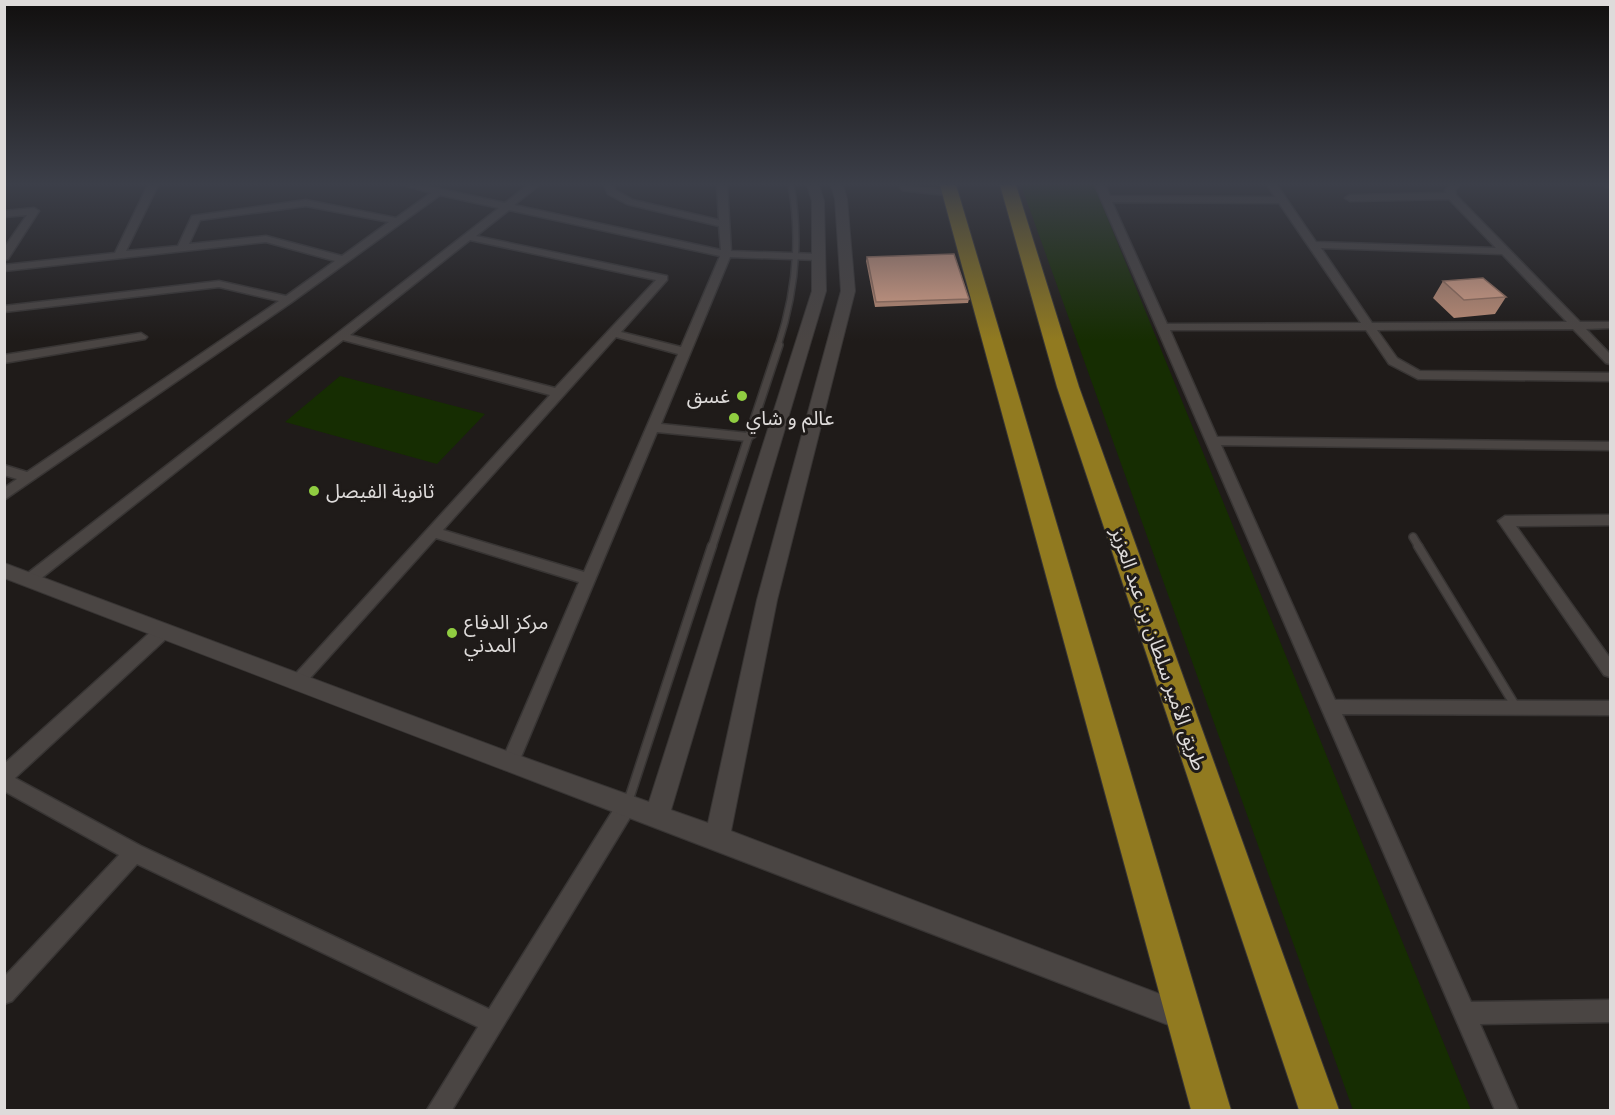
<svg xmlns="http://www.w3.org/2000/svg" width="1615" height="1115" viewBox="0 0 1615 1115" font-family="'Space Grotesk','Noto Sans Arabic',sans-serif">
  <rect width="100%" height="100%" fill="#1f1b19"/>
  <path fill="#162d02" d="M 1021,185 L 1094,185 L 1471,1110 L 1353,1110 Z
    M 340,376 L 485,414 L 437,464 L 285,422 Z"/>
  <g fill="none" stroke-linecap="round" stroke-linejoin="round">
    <g stroke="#383534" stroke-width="8">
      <path id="service-far3" d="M 902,185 L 904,188 L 951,193
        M 778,346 C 795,294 801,239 791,185"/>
    </g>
    <g stroke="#383534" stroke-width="10">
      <path id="service-far2" d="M 1413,537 L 1419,547
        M 712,547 L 779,345"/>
    </g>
    <g stroke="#383534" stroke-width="11">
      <path id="service-far1" d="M 1418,546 L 1516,707
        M 629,799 L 712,546"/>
    </g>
    <g stroke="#383534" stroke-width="14">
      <path id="service" d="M 627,804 L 629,798"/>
    </g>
    <g stroke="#383534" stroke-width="3">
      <path id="minor" d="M 148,185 L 158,185 L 126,251 L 178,246 L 192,216 L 306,200 L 396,218 L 431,193 L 404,185 L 422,185 L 505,203 L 528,185 L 539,185 L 514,205 L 721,250 L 719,226 L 627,204 L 608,194 L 604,185 L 614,185 L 615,190 L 633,200 L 719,220 L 717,185 L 727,185 L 731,251 L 818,254 L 823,257 L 818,260 L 730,257 L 661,424 L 748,433 L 755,437 L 748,441 L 657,432 L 516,769 L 510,771 L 504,769 L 501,763 L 579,582 L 436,538 L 302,687 L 296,689 L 290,687 L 288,682 L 550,395 L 343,340 L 34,584 L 24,584 L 21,580 L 24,576 L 499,208 L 440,195 L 292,302 L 4,500 L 4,488 L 17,479 L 4,475 L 4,465 L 27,472 L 279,301 L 219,287 L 4,312 L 4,306 L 219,281 L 286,296 L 335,261 L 266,242 L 4,271 L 4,265 L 115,253 ZM 306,206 L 389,222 L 342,256 L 266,236 L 189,244 L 200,220 ZM 509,210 L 720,256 L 681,347 L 621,332 L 667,280 L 667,276 L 476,236 ZM 470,240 L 656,280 L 555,388 L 350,335 ZM 616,337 L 678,354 L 584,572 L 443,530 Z
        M 1095,185 L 1105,185 L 1110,196 L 1275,197 L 1267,185 L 1277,185 L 1316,242 L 1496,248 L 1449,199 L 1350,201 L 1345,198 L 1350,195 L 1446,193 L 1445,190 L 1450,185 L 1460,185 L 1455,190 L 1456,195 L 1580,322 L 1610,322 L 1610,328 L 1586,329 L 1610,354 L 1610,364 L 1606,363 L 1573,329 L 1377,330 L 1397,358 L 1420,371 L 1610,373 L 1610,381 L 1418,379 L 1389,364 L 1366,330 L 1170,330 L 1217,437 L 1610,442 L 1610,450 L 1221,445 L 1335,700 L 1610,701 L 1610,715 L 1342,714 L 1471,1002 L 1610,1000 L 1610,1022 L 1480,1024 L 1518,1110 L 1495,1110 ZM 1112,202 L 1279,203 L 1361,323 L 1167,324 ZM 1321,248 L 1502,254 L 1567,322 L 1372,323 Z
        M 1604,185 L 1610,185 L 1610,188 L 1606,187 Z
        M 34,208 L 39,211 L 8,259 L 4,260 L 4,248 L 27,215 L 4,217 L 4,211 Z
        M 141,333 L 147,337 L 145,339 L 4,363 L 4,355 Z
        M 1610,515 L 1610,525 L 1516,526 L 1610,658 L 1610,677 L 1604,675 L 1498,521 L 1505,516 Z
        M 162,626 L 168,627 L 170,632 L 168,637 L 15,778 L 141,846 L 489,1009 L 620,799 L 627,796 L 634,799 L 636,805 L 634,811 L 452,1110 L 427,1110 L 478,1027 L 137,864 L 12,1001 L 4,1004 L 4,977 L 119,855 L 4,791 L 4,764 L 156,627 Z"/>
    </g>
    <g stroke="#383534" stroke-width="2">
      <path id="tertiary" d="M 807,185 L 819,185 L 824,201 L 826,291 L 671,810 L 708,823 L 757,600 L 841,291 L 835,199 L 831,185 L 843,185 L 847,199 L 855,291 L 777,600 L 731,831 L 1194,1007 L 1198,1017 L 1194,1027 L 1184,1031 C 791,879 397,730 4,578 L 4,563 L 512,753 L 649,802 L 812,291 L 812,201 Z"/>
    </g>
    <g stroke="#383534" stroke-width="2">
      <path id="trunk" d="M 940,185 L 956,185 L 1231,1110 L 1191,1110 Z
        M 1000,185 L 1016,185 L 1079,387 L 1339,1110 L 1299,1110 L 1057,387 Z"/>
    </g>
    <use href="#service-far3" stroke="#4a4543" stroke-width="5"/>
    <use href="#service-far2" stroke="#4a4543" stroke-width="7"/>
    <use href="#service-far1" stroke="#4a4543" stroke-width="8"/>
    <use href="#service" stroke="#4a4543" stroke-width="10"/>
    <use href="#minor" fill="#4a4543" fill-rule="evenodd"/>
    <use href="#tertiary" fill="#4a4543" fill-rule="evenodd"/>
    <use href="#trunk" fill="#917a20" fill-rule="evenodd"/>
  </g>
  <path fill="#bf8f78" d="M 867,257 L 969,299 L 968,303 L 875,307 L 866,261 Z
    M 1443,281 L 1506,297 L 1495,314 L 1454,318 L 1433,298 Z"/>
  <path fill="#dea68c" stroke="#9b7462" stroke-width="1.5" d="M 954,254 L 969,299 L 876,302 L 867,257 Z
    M 1483,278 L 1506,297 L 1464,300 L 1443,281 Z"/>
  <linearGradient id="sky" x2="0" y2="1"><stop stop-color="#110f0e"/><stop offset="0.54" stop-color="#3c3f49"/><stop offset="1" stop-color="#3c3f49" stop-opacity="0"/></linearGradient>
  <rect width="1615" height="341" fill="url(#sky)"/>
  <g fill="#90cd41" stroke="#1f1b19" stroke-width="2">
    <circle cx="742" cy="396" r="6"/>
    <circle cx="734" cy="418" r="6"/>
    <circle cx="314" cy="491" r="6"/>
    <circle cx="452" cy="633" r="6"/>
  </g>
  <g text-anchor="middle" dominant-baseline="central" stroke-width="6" stroke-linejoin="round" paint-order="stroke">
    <g font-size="20" fill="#dedbda" stroke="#1f1b19" text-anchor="start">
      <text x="730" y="396" text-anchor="end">غسق</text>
      <text x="746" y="418">عالم و شاي</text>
      <text x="326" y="491">ثانوية الفيصل</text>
      <text x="464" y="622">مركز الدفاع<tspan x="464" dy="23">المدني</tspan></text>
    </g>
    <g font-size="20" fill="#dedbda" stroke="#1f1b19">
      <text transform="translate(1159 649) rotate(71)">طريق الأمير سلطان بن عبد العزيز</text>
    </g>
  </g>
  <rect width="1615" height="1115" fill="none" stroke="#dedbda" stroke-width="12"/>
</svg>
